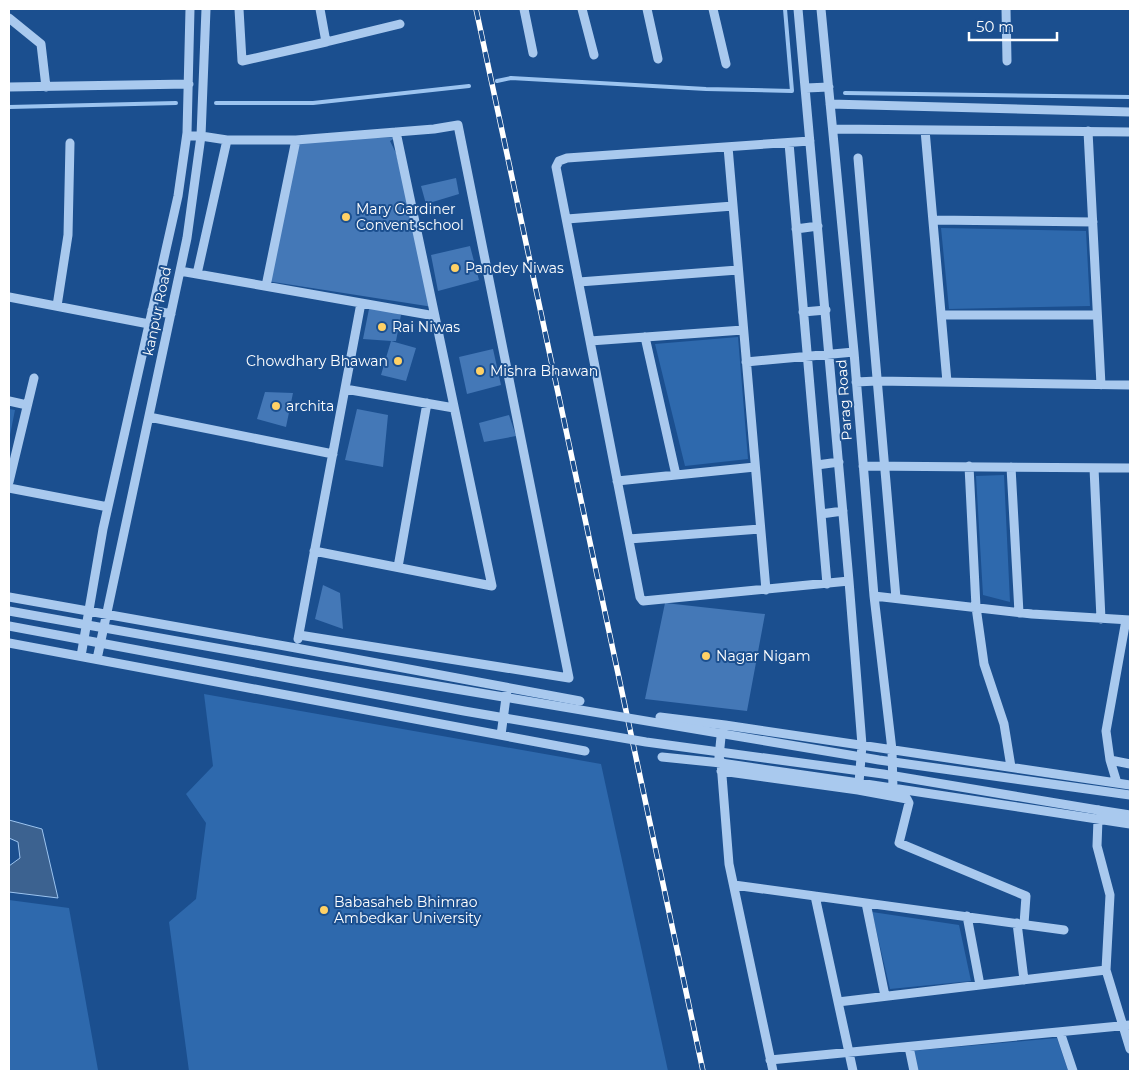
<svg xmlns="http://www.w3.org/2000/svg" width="1139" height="1080" viewBox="0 0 1139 1080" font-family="Montserrat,sans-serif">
  <rect width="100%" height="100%" fill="#1b4f8f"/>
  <path fill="#2e69ad" d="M 941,228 L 1086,231 L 1090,306 L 949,309 Z
    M 738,337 L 748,459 L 685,466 L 655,344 Z
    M 9,409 L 15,410 L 9,440 Z
    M 1004,475 L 1010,602 L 983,595 L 976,476 Z
    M 204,694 L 601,764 L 668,1071 L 189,1071 L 169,922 L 196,899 L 206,823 L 186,794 L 213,766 Z
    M 9,900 L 69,908 L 98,1070 L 9,1071 Z
    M 872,912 L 959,925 L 971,981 L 890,989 Z
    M 1057,1038 L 1068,1071 L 915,1071 L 911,1051 Z"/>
  <path fill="#3c6290" stroke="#9cc4f0" d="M 9,820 L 42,829 L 58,898 L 9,892 L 9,866 L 20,858 L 18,842 L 9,838 Z"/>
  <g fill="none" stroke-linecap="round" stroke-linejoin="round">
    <path stroke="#9cc4f0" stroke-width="4" d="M 497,81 L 511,78 L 706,89 L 792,91 L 785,9
      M 845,93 L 1130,97
      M 216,103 L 313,103 L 469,86
      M 9,107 L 176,103"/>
  </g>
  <path fill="#4478b7" d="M 397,137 L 390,141 L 396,153 L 433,307 L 267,281 L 296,140 Z
    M 456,178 L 459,194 L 426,204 L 421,186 Z
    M 470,246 L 479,280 L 438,291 L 431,255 Z
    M 370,304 L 401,315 L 396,341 L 391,341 L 416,348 L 406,381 L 381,375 L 391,341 L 363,339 Z
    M 493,349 L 501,385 L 467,394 L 459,357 Z
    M 265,392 L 293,393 L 286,427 L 257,419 Z
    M 357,409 L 388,415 L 383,467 L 345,460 Z
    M 509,415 L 516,436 L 484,442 L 479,423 Z
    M 323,585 L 340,593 L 343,629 L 315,619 Z
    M 665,603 L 765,614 L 747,711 L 645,699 Z"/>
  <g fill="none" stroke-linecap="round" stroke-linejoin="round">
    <path stroke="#a9c9ee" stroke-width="9" d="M 239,9 L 242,61 L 326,42 L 320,9
      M 524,9 L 533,53
      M 582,9 L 594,55
      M 647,9 L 658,59
      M 713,9 L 726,64
      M 798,9 L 849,581 L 862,745 L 859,783
      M 821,9 L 854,352 L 874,596 L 892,750 L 893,788
      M 1006,9 L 1007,61
      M 9,18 L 41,44 L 46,87
      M 326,42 L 400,24
      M 9,87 L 189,84
      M 806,88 L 829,87
      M 830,104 L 1130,112
      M 833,129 L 1130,132
      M 925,130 L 947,382
      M 1088,131 L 1101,385
      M 187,136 L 201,136 L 227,140 L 296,140 L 434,129 L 458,125 L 569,678 L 299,635
      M 810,141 L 567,158 L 559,161 L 556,167 L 640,597 L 643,601 L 849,581
      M 789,143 L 827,584
      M 728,147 L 766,590
      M 858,158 L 896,598
      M 567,219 L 733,206
      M 933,220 L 1093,222
      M 796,229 L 818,226
      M 180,271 L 435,316
      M 197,274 L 227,140
      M 579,282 L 738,270
      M 266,286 L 296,140
      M 9,297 L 149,324
      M 57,306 L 68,235 L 70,143
      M 152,310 L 171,314
      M 803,312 L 826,310
      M 942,315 L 1097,315
      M 645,337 L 676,475
      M 590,341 L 743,330
      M 746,362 L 854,352
      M 856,382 L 877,381 L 1130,385
      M 345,389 L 454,408
      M 9,401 L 27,405
      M 149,417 L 333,454
      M 817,465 L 839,462
      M 863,466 L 1130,468
      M 969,466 L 976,607 L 984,664 L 1004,724 L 1011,767
      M 1011,467 L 1019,613
      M 1094,468 L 1101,619
      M 617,481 L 755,467
      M 9,482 L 34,378
      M 9,488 L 108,507
      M 821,514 L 843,511
      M 629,539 L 760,529
      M 314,551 L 492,586 L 396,132
      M 398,567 L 427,403
      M 874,596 L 1032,614 L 1130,620
      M 9,597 L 296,648 L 580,701
      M 298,639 L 361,303
      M 9,643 L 585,751
      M 81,656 L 103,529 L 178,196 L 187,133 L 190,9
      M 97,659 L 187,238 L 201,136 L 206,9
      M 660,717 L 725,725 L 1130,785
      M 722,727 L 719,757 L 721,763 L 729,864 L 773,1071
      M 501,735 L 507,690
      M 662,757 L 721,763 L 859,783 L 1130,824
      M 1110,760 L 1130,764
      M 721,771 L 858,790 L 907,799 L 909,803 L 899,843 L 1026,896 L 1024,924
      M 1117,783 L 1110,760 L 1106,731 L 1126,620
      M 1098,810 L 1130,815
      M 1098,819 L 1097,846 L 1110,895 L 1106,970
      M 734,885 L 1064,930
      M 815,896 L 853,1071
      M 866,903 L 885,996
      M 967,916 L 980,985
      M 1017,923 L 1024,980
      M 838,1002 L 1106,970 L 1130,1049
      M 1060,1032 L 1073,1071
      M 909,1047 L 914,1071
      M 770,1060 L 1130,1025"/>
    <g stroke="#fff" stroke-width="5.5">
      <path id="rail" d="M 476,9 L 703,1071"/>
    </g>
    <use href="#rail" stroke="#1b4f8f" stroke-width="4" stroke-dasharray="11" stroke-linecap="butt"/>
    <path stroke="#a9c9ee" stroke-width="9" d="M 9,611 L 295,662 L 879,760 L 1130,795
      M 9,626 L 464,711 L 646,742 L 883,774 L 1098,810"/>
  </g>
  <g fill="#ffd166" stroke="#1b4f8f" stroke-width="2">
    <circle cx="346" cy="217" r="5"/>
    <circle cx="455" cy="268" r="5"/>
    <circle cx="382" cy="327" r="5"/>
    <circle cx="398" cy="361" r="5"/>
    <circle cx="480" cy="371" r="5"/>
    <circle cx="276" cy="406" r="5"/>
    <circle cx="706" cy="656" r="5"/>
    <circle cx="324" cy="910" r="5"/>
  </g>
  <g text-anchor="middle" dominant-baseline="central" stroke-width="4" stroke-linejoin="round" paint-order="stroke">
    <g font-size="14" fill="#fff" stroke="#1b4f8f" text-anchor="start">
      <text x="356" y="209">Mary Gardiner<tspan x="356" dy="16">Convent school</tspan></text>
      <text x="465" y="268">Pandey Niwas</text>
      <text x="392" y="327">Rai Niwas</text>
      <text x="388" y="361" text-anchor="end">Chowdhary Bhawan</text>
      <text x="490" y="371">Mishra Bhawan</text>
      <text x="286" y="406">archita</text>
      <text x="716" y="656">Nagar Nigam</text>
      <text x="334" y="902">Babasaheb Bhimrao<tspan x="334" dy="16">Ambedkar University</tspan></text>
    </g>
    <g font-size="14" fill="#fff" stroke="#1b4f8f">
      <text transform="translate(157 311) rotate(-78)">kanpur Road</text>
      <text transform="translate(844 400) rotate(-94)">Parag Road</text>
    </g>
  </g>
  <rect width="1139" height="1080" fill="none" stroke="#ffffff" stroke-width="20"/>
  <path d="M969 32v8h88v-8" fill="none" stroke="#ffffff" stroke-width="2.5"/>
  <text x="976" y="32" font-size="15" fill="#ffffff" stroke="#1b4f8f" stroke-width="4" paint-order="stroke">50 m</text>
</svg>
